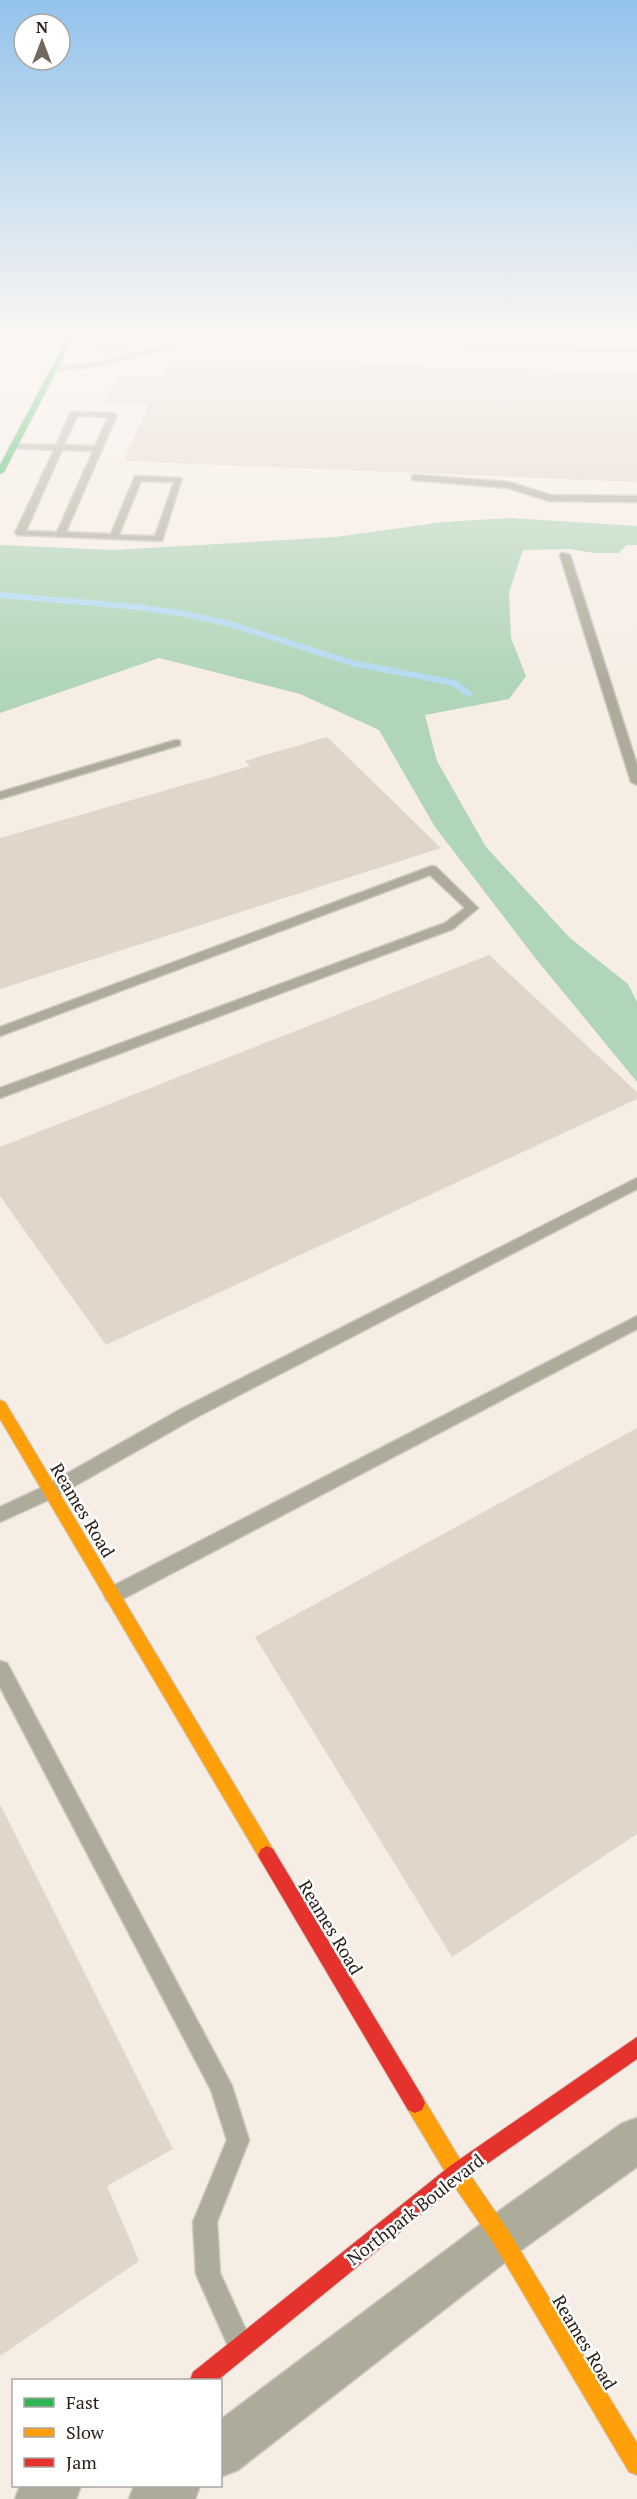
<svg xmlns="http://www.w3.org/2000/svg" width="637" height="2499" viewBox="0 0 637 2499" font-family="'PT Serif',serif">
  <rect width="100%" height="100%" fill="#f6eee5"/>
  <path fill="#b1d5b8" d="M 103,335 L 169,335 L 112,354 L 95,351 Z
    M 484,335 L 637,335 L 637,344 Z
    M 511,518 L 637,526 L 637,545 L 627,545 L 618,553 L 594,553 L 570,549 L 523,550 L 509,592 L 511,638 L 526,676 L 509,699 L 425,715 L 437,761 L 486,847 L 570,938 L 628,984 L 637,1002 L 637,1082 L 536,959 L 435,827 L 379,730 L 300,694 L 159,658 L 0,713 L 0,545 L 113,550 L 336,537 L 443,522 Z"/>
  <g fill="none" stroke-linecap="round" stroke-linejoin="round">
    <path stroke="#b5daf2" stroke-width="6" d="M 0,595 L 137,607 L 186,614 L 230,624 L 352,663 L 454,683 L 469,694"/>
  </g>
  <path fill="#e1d6ca" d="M 0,335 L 16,335 L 10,350 L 0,350 Z
    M 171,356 L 637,373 L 637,482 L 124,461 L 149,404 L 104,403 L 117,375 L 162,376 Z
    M 327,737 L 441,848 L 0,989 L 0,838 L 250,766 L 245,761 Z
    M 489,955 L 637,1092 L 637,1099 L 106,1345 L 0,1196 L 0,1147 Z
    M 637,1428 L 637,1834 L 452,1957 L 255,1637 Z
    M 0,1804 L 173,2149 L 107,2186 L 139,2261 L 0,2356 Z"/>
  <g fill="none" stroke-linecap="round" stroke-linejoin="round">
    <g stroke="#d0c9c2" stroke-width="3">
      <path id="lane" d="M 212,336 L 637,349 L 637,353 L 212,340 L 92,367 L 55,370 L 51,368 L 92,363 Z
        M 71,412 L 113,413 L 117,415 L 66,532 L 111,534 L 135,476 L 182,478 L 162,541 L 17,535 L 15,533 L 54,450 L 14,448 L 10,446 L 14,444 L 56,445 ZM 77,416 L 108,417 L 95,446 L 64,445 ZM 62,450 L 93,451 L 57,532 L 26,531 ZM 141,481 L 174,482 L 155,536 L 119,535 Z
        M 415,475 L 509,482 L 550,495 L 637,496 L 637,502 L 549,501 L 508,488 L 412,480 L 412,476 Z
        M 562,553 L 570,555 L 637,765 L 637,785 L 631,782 L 560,555 Z
        M 176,740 L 180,741 L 180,745 L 0,799 L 0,792 Z
        M 432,866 L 436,867 L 478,908 L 453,929 L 0,1098 L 0,1088 L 445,923 L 465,908 L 430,875 L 0,1036 L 0,1027 Z
        M 637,1178 L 637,1189 L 193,1419 L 57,1496 L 0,1522 L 0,1507 L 45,1486 L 181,1409 Z
        M 637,1316 L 637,1329 L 119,1601 L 113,1603 L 107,1601 L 104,1595 L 107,1589 Z
        M 0,1661 L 7,1663 L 232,2086 L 249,2140 L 217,2222 L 220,2273 L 250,2339 L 247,2348 L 238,2351 L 229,2348 L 196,2274 L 193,2222 L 227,2140 L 211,2090 L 0,1687 Z"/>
    </g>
    <g stroke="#d0c9c2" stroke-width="3">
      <path id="street" d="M 637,2118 L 637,2167 L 517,2253 L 238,2470 L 220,2477 L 220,2420 L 485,2221 L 621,2124 Z
        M 20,2486 L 81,2486 L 76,2499 L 15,2499 Z
        M 134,2486 L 200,2486 L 195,2499 L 129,2499 Z"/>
    </g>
    <g stroke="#d0c9c2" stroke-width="2">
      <path id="fast" d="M 69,335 L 75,335 L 4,472 L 0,474 L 0,465 Z"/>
    </g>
    <g stroke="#d0c9c2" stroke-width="2">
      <path id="slow" d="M 0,1400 L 5,1402 L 273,1849 L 276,1855 L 273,1861 L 267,1864 L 261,1861 L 0,1419 Z
        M 415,2093 L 422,2096 L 464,2166 L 508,2230 L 637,2443 L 637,2475 L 629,2472 L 494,2244 L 450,2180 L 408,2110 L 405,2103 L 408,2096 Z"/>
    </g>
    <g stroke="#d0c9c2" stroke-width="2">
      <path id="jam" d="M 267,1846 L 273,1849 L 422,2096 L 425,2103 L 422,2110 L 415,2113 L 408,2110 L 261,1861 L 258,1855 L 261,1849 Z
        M 637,2037 L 637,2059 L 464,2180 L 218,2380 L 190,2380 L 193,2372 L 450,2166 Z"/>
    </g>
    <use href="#lane" fill="#adac9b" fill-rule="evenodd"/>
    <use href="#street" fill="#adac9b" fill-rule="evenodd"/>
    <use href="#fast" fill="#30b455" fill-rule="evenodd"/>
    <use href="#slow" fill="#ff9f0a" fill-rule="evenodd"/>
    <use href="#jam" fill="#e5322d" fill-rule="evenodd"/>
  </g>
  <linearGradient id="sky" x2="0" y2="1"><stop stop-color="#93c3ec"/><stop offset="0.49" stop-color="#fbf7f3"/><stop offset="1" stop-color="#fbf7f3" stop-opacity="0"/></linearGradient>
  <rect width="637" height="685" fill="url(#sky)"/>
  <g text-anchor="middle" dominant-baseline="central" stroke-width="5" stroke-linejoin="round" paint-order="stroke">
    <g font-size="18" fill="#2a2118" stroke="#fff">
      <text transform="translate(83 1510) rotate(59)">Reames Road</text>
      <text transform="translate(331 1927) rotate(59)">Reames Road</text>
      <text transform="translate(415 2209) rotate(-38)">Northpark Boulevard</text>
      <text transform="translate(585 2342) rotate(59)">Reames Road</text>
    </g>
  </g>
  <rect x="12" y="2379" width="210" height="108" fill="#ffffff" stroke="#aaa6a3" stroke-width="1.5"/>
  <rect x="24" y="2398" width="30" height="9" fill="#30b455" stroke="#aaa6a3" stroke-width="1.5"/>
  <text x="66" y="2409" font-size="18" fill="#2a2118">Fast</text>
  <rect x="24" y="2428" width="30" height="9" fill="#ff9f0a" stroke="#aaa6a3" stroke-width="1.5"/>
  <text x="66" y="2439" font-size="18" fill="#2a2118">Slow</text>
  <rect x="24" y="2458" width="30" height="9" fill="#e5322d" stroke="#aaa6a3" stroke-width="1.5"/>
  <text x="66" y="2469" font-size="18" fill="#2a2118">Jam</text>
  <g transform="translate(42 42)"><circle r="28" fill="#ffffff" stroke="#aaa6a3" stroke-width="1.5"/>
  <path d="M0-4.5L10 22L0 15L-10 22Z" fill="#716960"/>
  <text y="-9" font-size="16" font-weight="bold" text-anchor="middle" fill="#2a2118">N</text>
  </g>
</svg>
